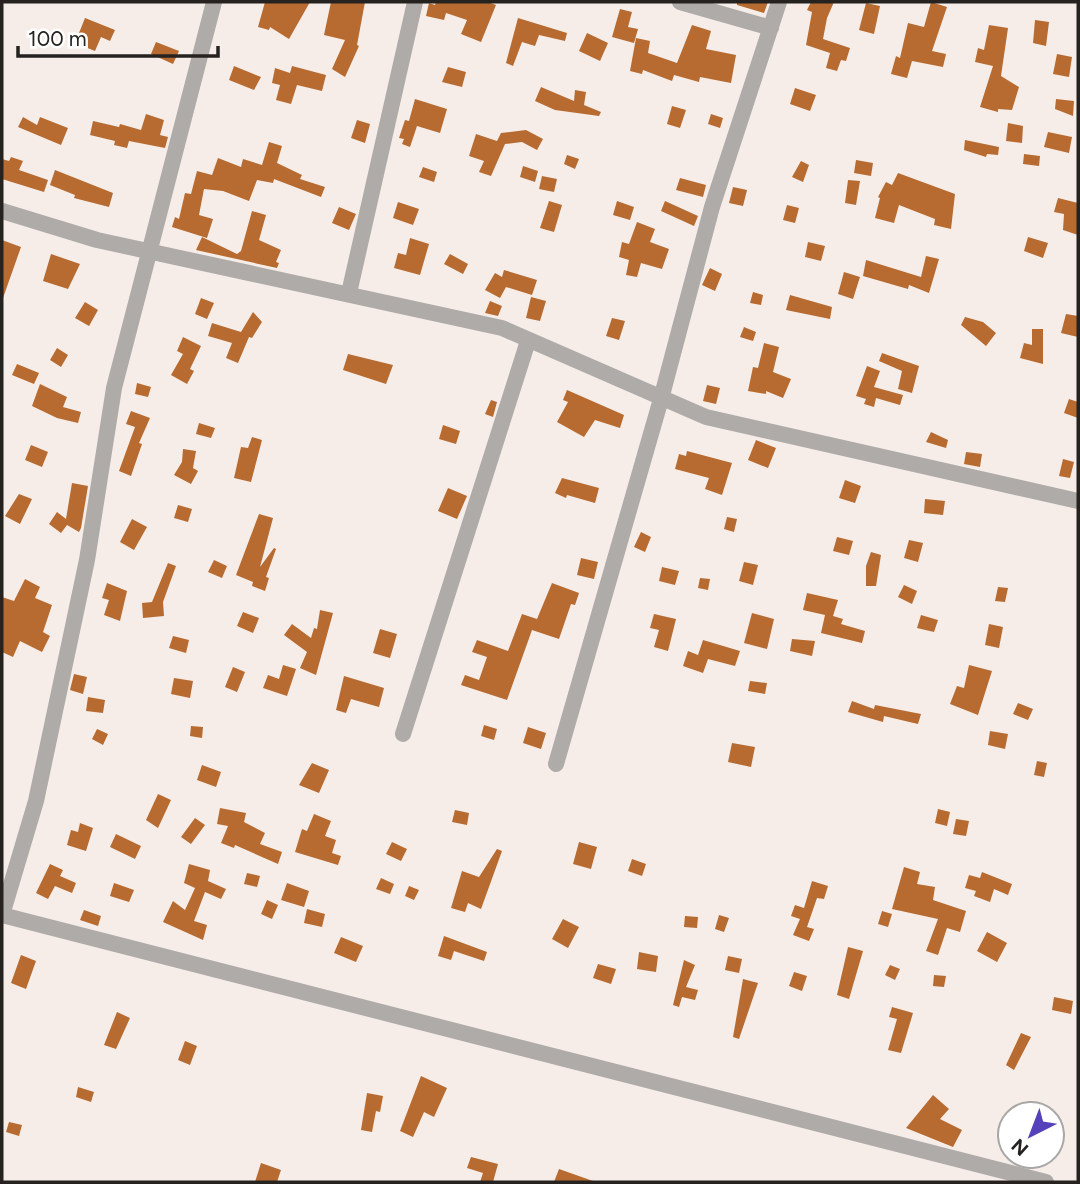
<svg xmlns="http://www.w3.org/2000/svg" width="1080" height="1184" viewBox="0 0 1080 1184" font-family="Figtree,sans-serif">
  <rect width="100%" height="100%" fill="#f6ede8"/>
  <path fill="#b76b30" d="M 265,2 L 310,2 L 289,39 L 270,27 L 269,30 L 258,27 Z
    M 331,2 L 365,2 L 357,45 L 359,46 L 345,77 L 332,69 L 345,40 L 324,35 Z
    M 436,2 L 488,2 L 496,5 L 481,42 L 461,34 L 467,20 L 446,13 L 444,20 L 426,16 L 429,3 L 435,5 Z
    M 737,2 L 768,2 L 764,13 L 737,5 Z
    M 811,2 L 834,2 L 827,18 L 823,39 L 850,48 L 846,61 L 841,60 L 837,71 L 826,68 L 830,53 L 806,45 L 812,12 L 807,10 Z
    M 931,2 L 947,7 L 932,51 L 946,54 L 943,67 L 912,61 L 907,78 L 891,74 L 896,56 L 900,58 L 908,23 L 924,27 Z
    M 866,3 L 880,6 L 874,34 L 859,30 Z
    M 620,9 L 632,12 L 628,27 L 638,29 L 634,43 L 612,37 Z
    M 85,18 L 115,30 L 110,41 L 101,37 L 95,51 L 75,43 Z
    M 518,18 L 567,33 L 565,41 L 539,35 L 535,46 L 522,42 L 513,66 L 506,63 Z
    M 1035,20 L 1049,22 L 1046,46 L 1033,43 Z
    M 692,25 L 711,31 L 706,49 L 736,55 L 731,83 L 700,77 L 699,82 L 674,75 L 672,81 L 643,70 L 642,74 L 630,71 L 636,38 L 650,41 L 648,53 L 677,63 Z
    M 989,25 L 1008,28 L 1001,76 L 1019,87 L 1012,110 L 998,109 L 998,112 L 980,107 L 993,66 L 975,62 L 978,48 L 984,50 Z
    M 587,33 L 608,43 L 600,61 L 579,51 Z
    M 156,42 L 179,51 L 173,64 L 151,54 Z
    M 1057,54 L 1072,57 L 1069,77 L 1053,74 Z
    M 234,66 L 261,77 L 254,90 L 229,80 Z
    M 292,66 L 326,75 L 322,91 L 297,85 L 291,104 L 276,100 L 280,85 L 272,83 L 275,68 L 290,73 Z
    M 448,67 L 466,72 L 462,87 L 442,82 Z
    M 541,87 L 574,101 L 575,90 L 586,92 L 584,105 L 601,112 L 599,116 L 555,110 L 535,101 Z
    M 795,88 L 816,95 L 810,111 L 790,104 Z
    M 415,99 L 447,109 L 440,133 L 417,126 L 410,147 L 402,144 L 404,139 L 399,138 L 405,120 L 409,121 Z
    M 1056,99 L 1074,101 L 1073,116 L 1055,109 Z
    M 672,106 L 686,110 L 680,128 L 667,124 Z
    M 146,114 L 164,120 L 160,135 L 168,137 L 165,148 L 129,141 L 127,148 L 114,145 L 115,141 L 90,135 L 93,121 L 119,127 L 120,124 L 141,130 Z
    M 711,114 L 723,118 L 720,128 L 708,124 Z
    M 23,117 L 37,125 L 40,117 L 68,128 L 61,145 L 18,127 Z
    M 357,120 L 370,124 L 365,143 L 351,138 Z
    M 1008,123 L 1023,126 L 1022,143 L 1006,141 Z
    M 526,130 L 543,139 L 537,150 L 522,142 L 505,144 L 491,176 L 479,172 L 484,161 L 469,156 L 476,134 L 497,141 L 501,133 Z
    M 1048,132 L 1072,137 L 1069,153 L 1044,147 Z
    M 965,140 L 999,147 L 998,155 L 987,154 L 986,157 L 964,150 Z
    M 269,142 L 282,146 L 277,163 L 302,175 L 300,179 L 325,187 L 321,197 L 274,179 L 273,183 L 257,180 L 249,201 L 223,191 L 204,189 L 199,215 L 213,219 L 207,238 L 172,227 L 175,217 L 179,219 L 185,193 L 191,194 L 197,171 L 212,175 L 218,158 L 241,167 L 243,159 L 262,165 Z
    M 1024,154 L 1040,156 L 1039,166 L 1023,164 Z
    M 567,155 L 579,159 L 575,169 L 564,164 Z
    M 11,157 L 23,161 L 19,170 L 48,180 L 44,192 L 2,179 L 2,159 L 9,161 Z
    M 856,160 L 873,163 L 871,176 L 854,173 Z
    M 801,161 L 809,165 L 803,182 L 792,177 Z
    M 523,166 L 538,171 L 535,182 L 520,177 Z
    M 423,167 L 437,172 L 434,182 L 419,177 Z
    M 55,170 L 113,193 L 109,207 L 74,198 L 75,195 L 50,185 Z
    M 898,173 L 955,194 L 951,229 L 934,225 L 935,219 L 899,205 L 894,223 L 875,218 L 880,198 L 878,197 L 886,182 L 892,185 Z
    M 542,176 L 557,179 L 554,192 L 539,189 Z
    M 680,178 L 706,185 L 703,197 L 676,190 Z
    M 848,180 L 860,181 L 856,205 L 845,203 Z
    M 733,187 L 747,190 L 743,206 L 729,203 Z
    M 1058,198 L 1078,203 L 1078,235 L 1063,230 L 1064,214 L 1054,212 Z
    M 549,201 L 562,205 L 554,232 L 540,228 Z
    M 617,201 L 634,207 L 630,220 L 613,215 Z
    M 665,201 L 698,216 L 694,226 L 661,211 Z
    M 398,202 L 419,209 L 413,225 L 393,218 Z
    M 787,205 L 799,208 L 795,223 L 783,220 Z
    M 339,207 L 356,214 L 349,230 L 332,223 Z
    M 252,211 L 266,215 L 259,240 L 281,250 L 276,262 L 279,263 L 277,268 L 196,250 L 202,237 L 237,254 L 241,251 Z
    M 637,222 L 655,229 L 650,242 L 669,249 L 662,269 L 641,263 L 637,277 L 626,275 L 629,260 L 619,257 L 622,242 L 629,244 Z
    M 1028,237 L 1048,243 L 1043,258 L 1024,251 Z
    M 410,238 L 429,244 L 420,275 L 394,268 L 398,253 L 406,255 Z
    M 2,240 L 21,247 L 3,298 L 2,297 Z
    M 808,242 L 825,246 L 821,261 L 805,257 Z
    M 51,254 L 80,264 L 68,289 L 43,281 Z
    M 450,254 L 468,264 L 463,274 L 444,264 Z
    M 926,256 L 939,259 L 929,293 L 909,285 L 908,289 L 863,276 L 866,260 L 921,277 Z
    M 710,268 L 722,274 L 715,291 L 702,285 Z
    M 504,270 L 537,280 L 532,295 L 506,287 L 500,298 L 485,290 L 495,273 L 502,277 Z
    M 844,272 L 860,277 L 853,299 L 838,294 Z
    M 753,292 L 763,295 L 761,305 L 750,303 Z
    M 790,295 L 832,307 L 830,319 L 786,310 Z
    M 531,297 L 546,301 L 540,321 L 526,318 Z
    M 201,298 L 214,303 L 207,319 L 195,314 Z
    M 490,301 L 502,306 L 498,316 L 485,313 Z
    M 85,302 L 98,310 L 89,326 L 75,318 Z
    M 253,312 L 262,322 L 252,338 L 249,337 L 238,363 L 226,358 L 232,343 L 208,336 L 212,323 L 241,332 Z
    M 1066,314 L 1078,316 L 1078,337 L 1061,333 Z
    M 965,317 L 983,322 L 996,333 L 986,346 L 961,325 Z
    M 612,318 L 625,321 L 619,340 L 606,336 Z
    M 744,327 L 756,332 L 753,341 L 740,337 Z
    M 1032,329 L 1043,329 L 1043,364 L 1020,358 L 1024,343 L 1032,345 Z
    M 183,337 L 201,346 L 190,369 L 194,371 L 187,384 L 171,375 L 183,354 L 177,351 Z
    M 764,343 L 779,347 L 773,372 L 791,379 L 783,398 L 766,391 L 766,394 L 748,391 L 753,367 L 758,368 Z
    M 57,348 L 68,355 L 61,367 L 50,360 Z
    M 882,353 L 919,366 L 912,393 L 898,389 L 902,371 L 879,361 Z
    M 348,354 L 393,365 L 386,384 L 343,370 Z
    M 17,364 L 39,373 L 34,384 L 12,375 Z
    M 867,366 L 880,371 L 874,387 L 903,395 L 900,405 L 876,398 L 874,407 L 864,404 L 866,399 L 856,396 Z
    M 137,383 L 151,387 L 148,397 L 135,394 Z
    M 40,384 L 67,397 L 63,407 L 81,412 L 78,423 L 57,418 L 32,406 Z
    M 707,385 L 720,388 L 716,404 L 703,401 Z
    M 567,390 L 624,415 L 620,428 L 595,420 L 584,437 L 557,422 L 568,402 L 563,400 Z
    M 1069,399 L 1078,402 L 1078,418 L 1064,413 Z
    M 491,400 L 497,402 L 493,417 L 485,414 Z
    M 131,411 L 150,418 L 139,443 L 142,444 L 131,476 L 119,471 L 135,427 L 126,424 Z
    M 199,423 L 215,428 L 211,438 L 196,434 Z
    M 443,425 L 460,431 L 456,444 L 439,439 Z
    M 931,432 L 948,440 L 946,448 L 926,442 Z
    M 252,437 L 262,440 L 251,482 L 234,478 L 241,447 L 248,448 Z
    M 756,440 L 776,448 L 768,468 L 748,460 Z
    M 31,445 L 48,452 L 42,467 L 25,460 Z
    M 183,449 L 196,451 L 193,468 L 198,471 L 191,484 L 174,475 L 182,462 Z
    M 687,451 L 732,463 L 722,495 L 705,489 L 709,478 L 675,469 L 679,454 L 686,456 Z
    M 966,452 L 982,454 L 980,467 L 964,464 Z
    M 1063,459 L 1074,462 L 1070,478 L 1059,476 Z
    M 562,478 L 599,488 L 595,503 L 567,495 L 566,498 L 555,493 Z
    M 845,480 L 861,486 L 855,503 L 839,498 Z
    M 72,483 L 88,486 L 81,528 L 79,532 L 67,525 L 61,533 L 49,524 L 57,512 L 66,519 Z
    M 448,488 L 467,496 L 457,519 L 438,511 Z
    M 19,494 L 32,499 L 20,524 L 5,516 Z
    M 925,499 L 945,501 L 943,515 L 924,513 Z
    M 178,505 L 192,509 L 188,522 L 174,518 Z
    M 259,514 L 273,518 L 260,567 L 274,548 L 276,549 L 266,577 L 269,578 L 265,591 L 252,586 L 253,582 L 236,575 Z
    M 727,517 L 737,519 L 734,532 L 724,529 Z
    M 132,519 L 147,527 L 134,550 L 120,542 Z
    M 641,532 L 651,537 L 645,552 L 634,547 Z
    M 837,537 L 853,541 L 849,555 L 833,551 Z
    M 909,540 L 923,543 L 918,562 L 904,558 Z
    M 871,552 L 881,555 L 876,586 L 866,586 L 866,566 Z
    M 581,558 L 598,562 L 594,579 L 577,575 Z
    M 214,560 L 227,566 L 222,578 L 208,572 Z
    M 744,562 L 758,565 L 753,585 L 739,581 Z
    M 168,563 L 176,566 L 163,602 L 164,616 L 143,618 L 142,603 L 152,602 Z
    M 662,567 L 679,571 L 675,585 L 659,581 Z
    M 700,578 L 710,579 L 708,590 L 698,588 Z
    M 25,579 L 40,587 L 35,598 L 52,605 L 43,632 L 50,636 L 42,652 L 20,641 L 13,657 L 2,652 L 2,597 L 14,601 Z
    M 107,583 L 127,591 L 120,621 L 104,615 L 109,600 L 102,598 Z
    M 552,583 L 579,593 L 575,605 L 571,604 L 559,639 L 532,630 L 507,700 L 461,685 L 465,675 L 479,680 L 487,657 L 472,652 L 477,640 L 508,651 L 522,614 L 537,619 Z
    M 904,585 L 917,591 L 912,604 L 898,597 Z
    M 998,587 L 1008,588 L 1005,602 L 995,601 Z
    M 807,593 L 838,600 L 833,616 L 843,619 L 841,624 L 865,631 L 862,643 L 821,633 L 825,615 L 803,610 Z
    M 320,610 L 333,613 L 316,675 L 300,668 L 307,652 L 284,635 L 292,624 L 311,638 L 314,628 L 317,629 Z
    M 243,612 L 259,618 L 253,633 L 237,626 Z
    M 752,613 L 774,619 L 767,649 L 744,643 Z
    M 654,614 L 676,619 L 668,651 L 654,647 L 659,630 L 650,628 Z
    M 921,615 L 938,620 L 934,632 L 917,628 Z
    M 989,624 L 1003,627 L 999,648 L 985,645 Z
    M 380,629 L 397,634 L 390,658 L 373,653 Z
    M 173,636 L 189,640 L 186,653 L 169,648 Z
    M 792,639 L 815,641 L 812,656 L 790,651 Z
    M 703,640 L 740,651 L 735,666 L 708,659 L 703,673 L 683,666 L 688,651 L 698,655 Z
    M 283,665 L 296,669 L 287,696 L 263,688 L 268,675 L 279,679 Z
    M 969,665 L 992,671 L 978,715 L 950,704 L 957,686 L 964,688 Z
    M 233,667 L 245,672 L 237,692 L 225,687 Z
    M 74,674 L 87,677 L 83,694 L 70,690 Z
    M 344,676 L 384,688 L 379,707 L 351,699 L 346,713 L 336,710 Z
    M 174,678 L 193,681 L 190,698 L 171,694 Z
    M 750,681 L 767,683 L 765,694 L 748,691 Z
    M 88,697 L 105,700 L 103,713 L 86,711 Z
    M 852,701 L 874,709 L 875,705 L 921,714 L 918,724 L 884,716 L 883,722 L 848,712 Z
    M 1018,703 L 1033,709 L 1028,720 L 1013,714 Z
    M 484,725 L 497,729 L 494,740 L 481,736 Z
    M 191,726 L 203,727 L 202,738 L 190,736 Z
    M 528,727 L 546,733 L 541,749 L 523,743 Z
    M 97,729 L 108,734 L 103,745 L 92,739 Z
    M 990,731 L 1008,734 L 1005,749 L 988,745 Z
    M 732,743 L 755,747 L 751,767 L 728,762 Z
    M 1037,761 L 1047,763 L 1044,777 L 1034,775 Z
    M 312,763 L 329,770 L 319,793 L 299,785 Z
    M 202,765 L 221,772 L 216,787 L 197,780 Z
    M 158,794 L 171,800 L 158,828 L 146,820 Z
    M 220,808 L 246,813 L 244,822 L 265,833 L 260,844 L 282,852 L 278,864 L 235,845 L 234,848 L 221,843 L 228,826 L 217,824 Z
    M 938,809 L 950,812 L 947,826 L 935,823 Z
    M 455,810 L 469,813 L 467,825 L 452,822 Z
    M 314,814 L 331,821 L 325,836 L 336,840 L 332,853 L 341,856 L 338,865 L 295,852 L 302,829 L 307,831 Z
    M 195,818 L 205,825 L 191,844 L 181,837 Z
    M 956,819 L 969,821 L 966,836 L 953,834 Z
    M 80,823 L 93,828 L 86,851 L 67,845 L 71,830 L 78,832 Z
    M 116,834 L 141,846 L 135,859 L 110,847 Z
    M 392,842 L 407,849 L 401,861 L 386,854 Z
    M 579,842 L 597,847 L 591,869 L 573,864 Z
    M 497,849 L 502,851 L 481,909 L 468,903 L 465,912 L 451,908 L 462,871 L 479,877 Z
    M 632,859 L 646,864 L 642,876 L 628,871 Z
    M 50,864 L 63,870 L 60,876 L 76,883 L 72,893 L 55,886 L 48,899 L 36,893 Z
    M 189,864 L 210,870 L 208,881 L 226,889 L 221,899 L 205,892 L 194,921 L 207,925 L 203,940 L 163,922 L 173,901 L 185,910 L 191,897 L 195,888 L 184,883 Z
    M 904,867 L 920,872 L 917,884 L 935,887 L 933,900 L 966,911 L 960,932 L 947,928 L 938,955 L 926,951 L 938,919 L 892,909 Z
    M 982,872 L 1012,884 L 1008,895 L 994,889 L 990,902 L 974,896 L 976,891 L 965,888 L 969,875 L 980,878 Z
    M 247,873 L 260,876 L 257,887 L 244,884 Z
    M 381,878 L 394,884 L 390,894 L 376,889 Z
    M 812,881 L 828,886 L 824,899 L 817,898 L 807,927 L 814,929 L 809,941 L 793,935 L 800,919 L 791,916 L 795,905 L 804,908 Z
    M 114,883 L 134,890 L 129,902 L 110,896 Z
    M 287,883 L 309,891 L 304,907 L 281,900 Z
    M 409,886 L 419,890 L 414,900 L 405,896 Z
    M 267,900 L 278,905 L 272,919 L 261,914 Z
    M 307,909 L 325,914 L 322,927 L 304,923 Z
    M 84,910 L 101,916 L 98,926 L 80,920 Z
    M 882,911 L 892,914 L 888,927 L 878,924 Z
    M 719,915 L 729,918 L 724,932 L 715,929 Z
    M 685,916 L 698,917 L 697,928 L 684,927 Z
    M 563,919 L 579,927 L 568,948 L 552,939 Z
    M 987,932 L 1007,943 L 997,962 L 977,951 Z
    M 444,936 L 487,952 L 484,961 L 454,951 L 451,960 L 438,956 Z
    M 341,937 L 363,946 L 356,962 L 334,953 Z
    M 848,947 L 863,951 L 849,999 L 837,995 Z
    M 639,952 L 658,956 L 656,972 L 637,969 Z
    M 21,955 L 36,961 L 26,989 L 11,983 Z
    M 728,956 L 742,959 L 739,973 L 725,970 Z
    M 684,960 L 695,965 L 686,987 L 698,990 L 695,1000 L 682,997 L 679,1007 L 673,1005 Z
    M 598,964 L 616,969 L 611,984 L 593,978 Z
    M 890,965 L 900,969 L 895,980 L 885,975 Z
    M 794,972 L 807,976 L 802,991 L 789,986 Z
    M 934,975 L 946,976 L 944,987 L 933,986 Z
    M 743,979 L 758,983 L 739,1039 L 733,1037 Z
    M 1054,997 L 1073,1001 L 1071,1014 L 1052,1010 Z
    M 892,1007 L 913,1013 L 901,1053 L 888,1050 L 897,1019 L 889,1017 Z
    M 117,1012 L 130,1018 L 116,1049 L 104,1045 Z
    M 1021,1033 L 1031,1037 L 1014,1070 L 1006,1065 Z
    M 185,1041 L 197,1046 L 190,1065 L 178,1060 Z
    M 421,1076 L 447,1088 L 434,1117 L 424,1112 L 413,1137 L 400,1131 Z
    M 78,1087 L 94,1092 L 91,1102 L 76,1097 Z
    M 367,1093 L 383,1096 L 380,1112 L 376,1111 L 372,1132 L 361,1130 Z
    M 933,1095 L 949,1109 L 940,1119 L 962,1130 L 953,1147 L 906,1128 Z
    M 9,1122 L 22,1125 L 19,1136 L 6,1132 Z
    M 471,1157 L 498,1164 L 493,1182 L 480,1182 L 483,1173 L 467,1168 Z
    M 261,1163 L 281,1170 L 277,1182 L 255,1182 Z
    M 559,1169 L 593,1181 L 592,1182 L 554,1182 Z"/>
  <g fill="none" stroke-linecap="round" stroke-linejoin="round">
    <path stroke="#aeaba9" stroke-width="16" d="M 680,2 L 771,28
      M 2,211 L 97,240 L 502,328 L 706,417 L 1078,501
      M 349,293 L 415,2
      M 403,734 L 528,341
      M 556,764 L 661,399 L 712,207 L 779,2
      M 2,915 L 1046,1182
      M 2,915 L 36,801 L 87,560 L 114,388 L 214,2"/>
  </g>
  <rect width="1080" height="1184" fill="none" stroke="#252220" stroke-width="7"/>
  <g transform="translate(1031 1135) rotate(222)"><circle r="33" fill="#ffffff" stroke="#a8a7a6" stroke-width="2"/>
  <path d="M0-5L12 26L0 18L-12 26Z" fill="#5542ba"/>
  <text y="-10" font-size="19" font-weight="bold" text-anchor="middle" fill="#252220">N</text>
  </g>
  <path d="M18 46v10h200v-10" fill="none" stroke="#252220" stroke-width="3.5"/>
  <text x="28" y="46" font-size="21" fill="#252220" stroke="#ffffff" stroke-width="5" paint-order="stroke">100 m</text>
</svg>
